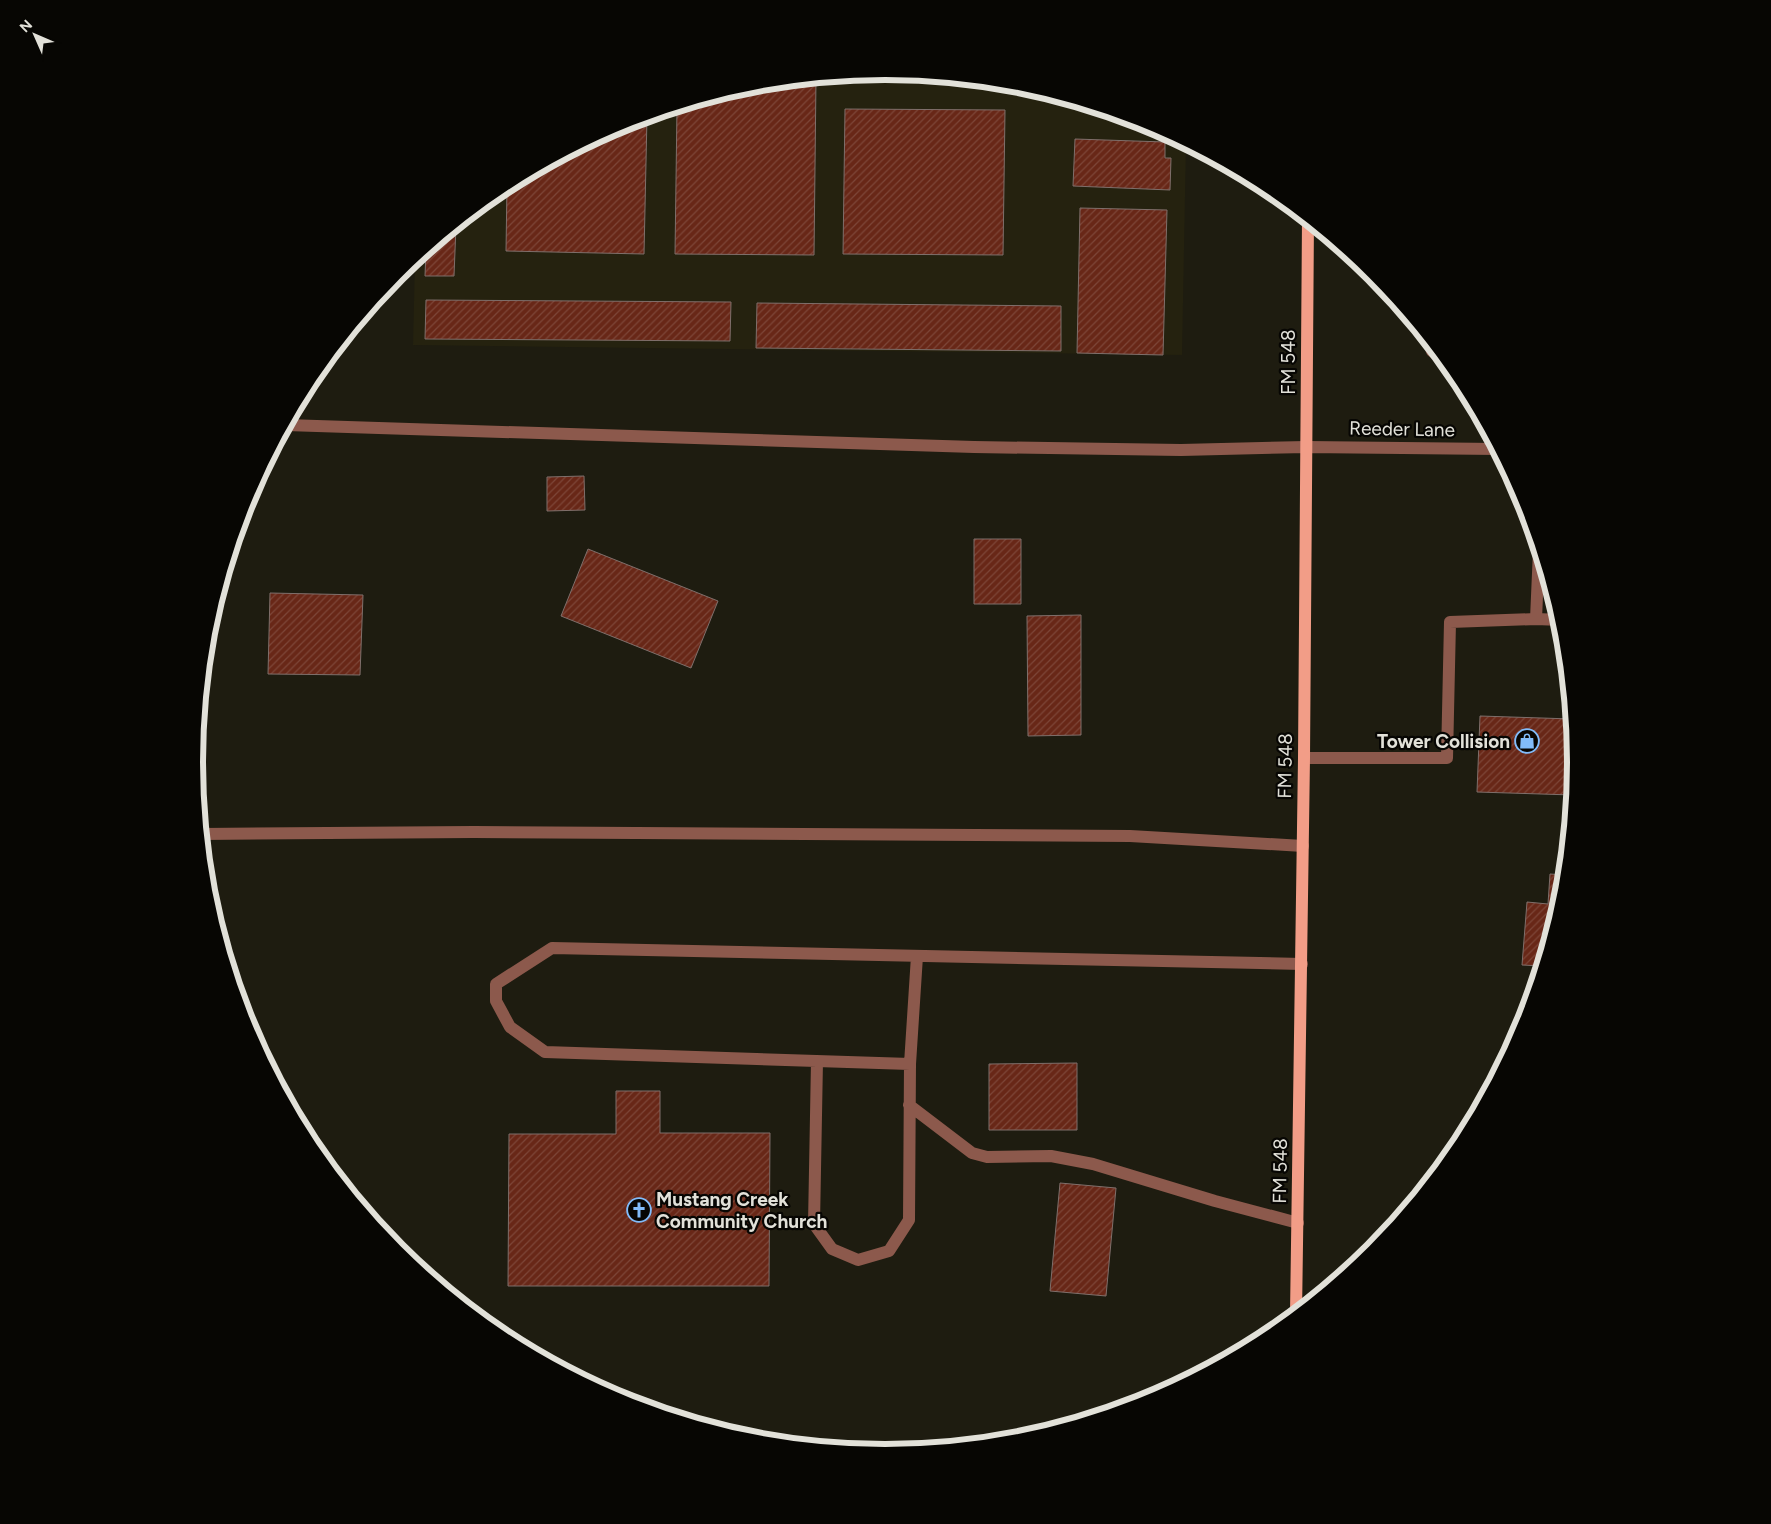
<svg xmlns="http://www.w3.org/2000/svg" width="1771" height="1524" viewBox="0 0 1771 1524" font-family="Figtree,sans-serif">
  <defs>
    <pattern id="building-hatch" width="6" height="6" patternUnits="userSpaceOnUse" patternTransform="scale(1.25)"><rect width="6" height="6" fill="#682717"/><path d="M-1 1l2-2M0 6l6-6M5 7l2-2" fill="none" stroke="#7d4638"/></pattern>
  </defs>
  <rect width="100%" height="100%" fill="#1e1c10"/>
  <path fill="#25220f" d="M 886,71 L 1021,85 L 1150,124 L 1186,143 L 1182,355 L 413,345 L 415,259 L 502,188 L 621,124 L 751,84 Z"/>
  <path fill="url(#building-hatch)" stroke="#7f6f6b" d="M 816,78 L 814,255 L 675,254 L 677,107 L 751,84 Z
    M 845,109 L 1005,110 L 1003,255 L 843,254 Z
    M 647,116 L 644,254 L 506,251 L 507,185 L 621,124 Z
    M 1075,139 L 1165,142 L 1165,158 L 1171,158 L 1170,190 L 1073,186 Z
    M 1080,208 L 1167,210 L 1163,355 L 1077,353 Z
    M 456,226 L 454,276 L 425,276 L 426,250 Z
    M 426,300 L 731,302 L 730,341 L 425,339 Z
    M 757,303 L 1061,306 L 1061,351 L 756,348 Z
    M 584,476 L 585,510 L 547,511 L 547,477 Z
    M 974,539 L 1021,539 L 1021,604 L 974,604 Z
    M 588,549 L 718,601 L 691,668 L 561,616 Z
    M 270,593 L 363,595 L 360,675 L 268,674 Z
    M 1081,615 L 1081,735 L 1028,736 L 1027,616 Z
    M 1480,716 L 1572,719 L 1576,762 L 1573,795 L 1477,792 Z
    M 1550,874 L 1565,875 L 1563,897 L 1542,966 L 1522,965 L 1527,902 L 1548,904 Z
    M 1077,1063 L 1077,1130 L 989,1130 L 989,1064 Z
    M 616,1091 L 660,1091 L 660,1133 L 770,1133 L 769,1286 L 508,1286 L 509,1134 L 616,1134 Z
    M 1060,1183 L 1116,1188 L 1106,1296 L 1050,1291 Z"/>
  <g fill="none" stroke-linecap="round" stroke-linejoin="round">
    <path stroke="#8c594c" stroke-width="12" d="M 1428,339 L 1432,351 L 1446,361
      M 286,425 L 974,447 L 1181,450 L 1306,447 L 1498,449
      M 1536,619 L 1561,620
      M 1304,758 L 1447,758 L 1450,622 L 1536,619 L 1539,550
      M 202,834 L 474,832 L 1130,836 L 1303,846
      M 917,956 L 910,1064 L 545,1052 L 510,1027 L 496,1001 L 496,984 L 552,948 L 1302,964
      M 817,1061 L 814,1224 L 832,1249 L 858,1260 L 889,1251 L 909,1220 L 910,1064
      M 909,1105 L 972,1153 L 987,1157 L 1051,1156 L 1093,1164 L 1215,1201 L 1298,1223"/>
    <path stroke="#f29d87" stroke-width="12" d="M 1296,1314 L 1304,758 L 1308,219"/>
  </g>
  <defs>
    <g id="shop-ring" transform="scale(1.25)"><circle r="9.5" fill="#070603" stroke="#82bcfa" stroke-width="1.5"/><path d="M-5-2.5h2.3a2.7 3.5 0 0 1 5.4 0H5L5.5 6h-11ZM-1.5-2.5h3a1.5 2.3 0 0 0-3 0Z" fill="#82bcfa"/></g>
    <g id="church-ring" transform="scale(1.25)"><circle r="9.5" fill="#070603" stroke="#82bcfa" stroke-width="1.5"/><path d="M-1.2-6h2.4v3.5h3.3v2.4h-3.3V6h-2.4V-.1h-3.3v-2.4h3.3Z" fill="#82bcfa"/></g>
  </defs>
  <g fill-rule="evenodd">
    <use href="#shop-ring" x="1527" y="741"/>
    <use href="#church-ring" x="639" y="1210"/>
  </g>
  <g text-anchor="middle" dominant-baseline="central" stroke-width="4.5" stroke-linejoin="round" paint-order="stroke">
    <g font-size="19" fill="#e2e1d9" stroke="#070603">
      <text transform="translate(1288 362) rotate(-90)">FM 548</text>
      <text transform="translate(1402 429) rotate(1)">Reeder Lane</text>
      <text transform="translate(1285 766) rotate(-89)">FM 548</text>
      <text transform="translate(1280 1171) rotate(-89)">FM 548</text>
    </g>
    <g font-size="19" font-weight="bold" fill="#e2e1d9" stroke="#070603" text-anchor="end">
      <text x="1510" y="741">Tower Collision</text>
      <text x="656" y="1199" text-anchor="start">Mustang Creek<tspan x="656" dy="22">Community Church</tspan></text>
    </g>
  </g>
  <path d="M0 0H1771V1524H0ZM203 762a682 682 0 1 1 1364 0a682 682 0 1 1-1364 0Z" fill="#070603" fill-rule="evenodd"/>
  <path fill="none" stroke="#e2e1d9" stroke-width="6" d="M203 762a682 682 0 1 1 1364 0a682 682 0 1 1-1364 0Z"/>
  <g transform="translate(35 35) rotate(315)" stroke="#070603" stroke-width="4" paint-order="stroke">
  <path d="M0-4L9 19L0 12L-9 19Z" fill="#e2e1d9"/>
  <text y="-8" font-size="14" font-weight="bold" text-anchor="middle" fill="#e2e1d9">N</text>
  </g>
</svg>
